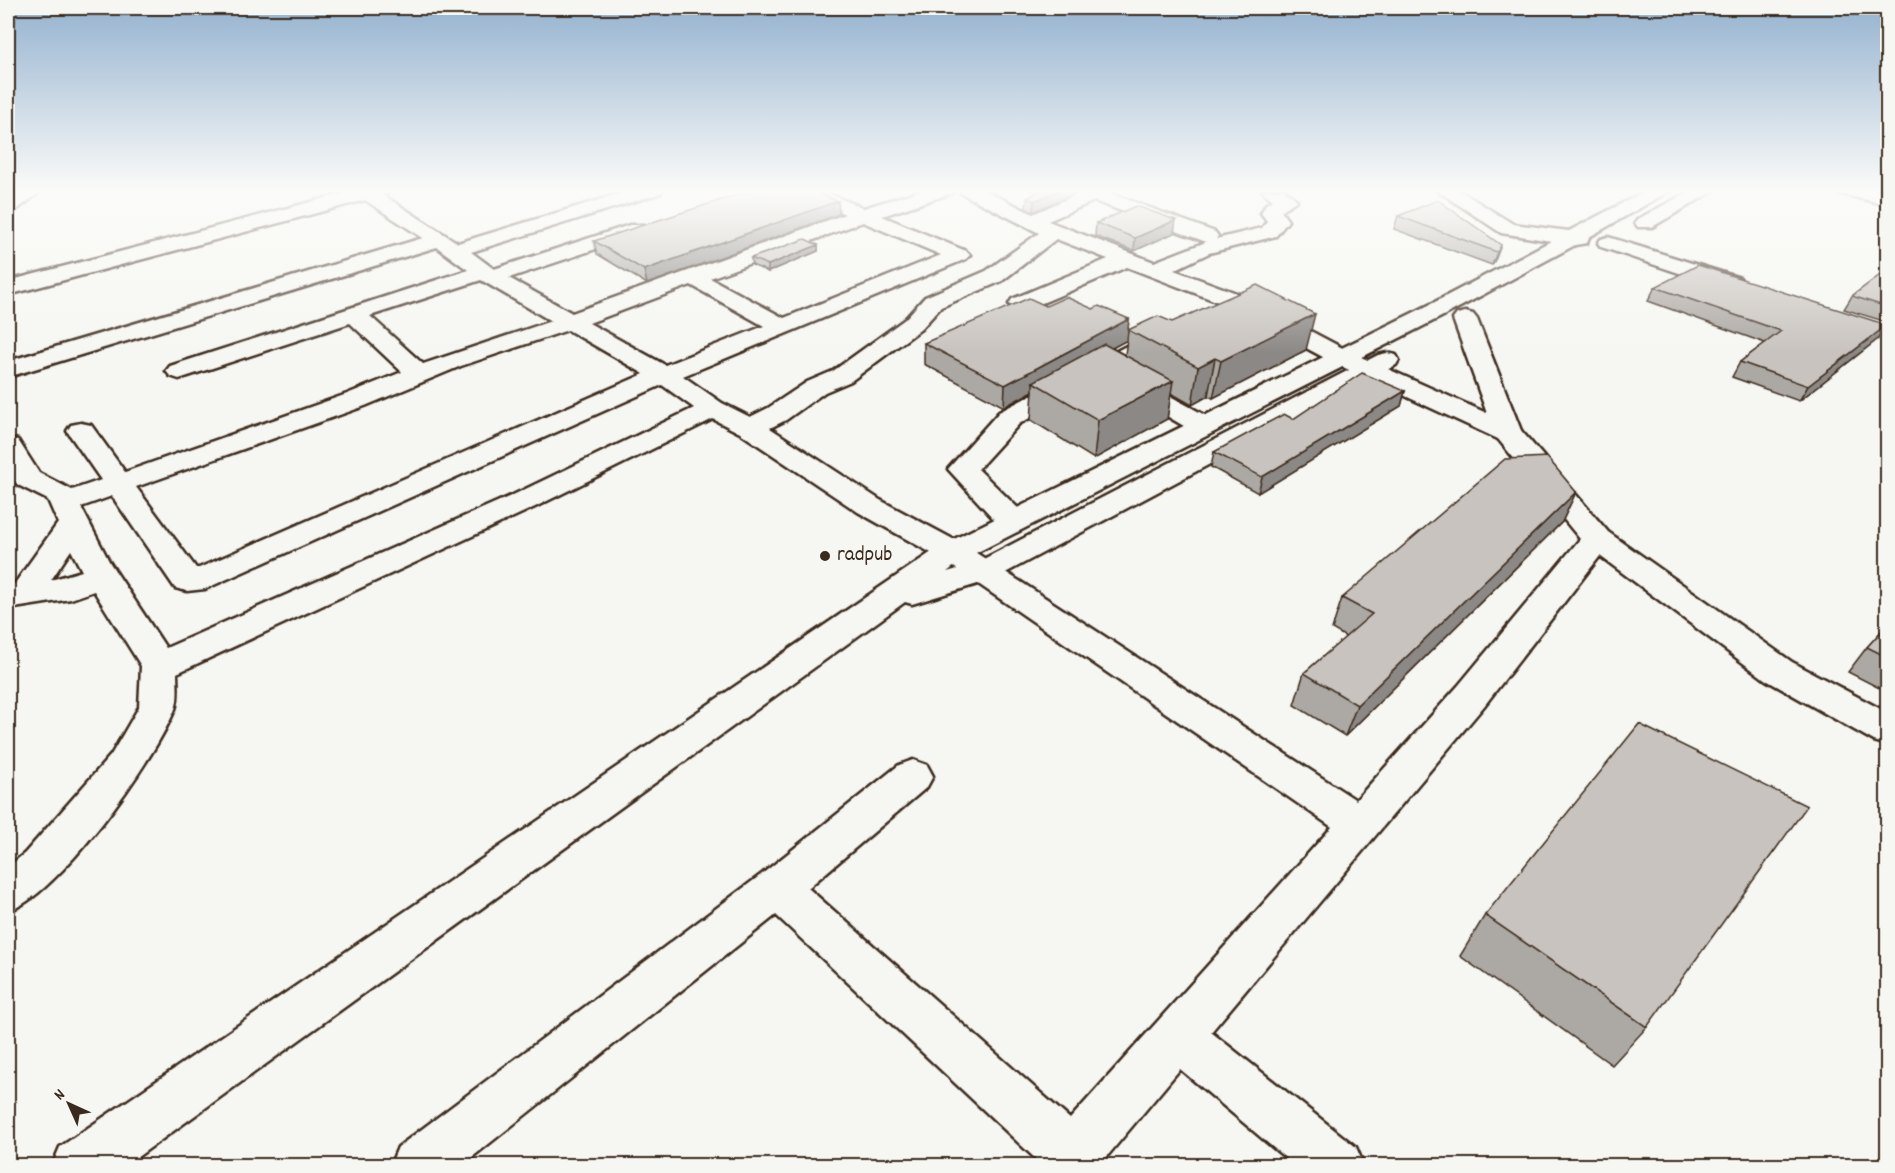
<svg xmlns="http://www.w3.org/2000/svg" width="1895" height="1173" viewBox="0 0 1895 1173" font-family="Dekko,sans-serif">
  <rect width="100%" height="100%" fill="#f6f6f2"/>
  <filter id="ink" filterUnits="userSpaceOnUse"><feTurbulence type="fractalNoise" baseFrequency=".0167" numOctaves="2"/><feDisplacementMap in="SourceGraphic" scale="12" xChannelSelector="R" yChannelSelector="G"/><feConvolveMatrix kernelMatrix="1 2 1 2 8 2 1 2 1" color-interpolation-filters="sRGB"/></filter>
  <g filter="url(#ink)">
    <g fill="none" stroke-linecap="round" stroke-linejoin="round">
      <g stroke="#3b2a1e" stroke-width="5">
        <path id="minor" d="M 23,189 L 44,189 L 15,211 L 8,213 L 8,199 Z
          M 352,189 L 392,189 L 383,195 L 458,243 L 635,189 L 663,189 L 661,193 L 471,252 L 494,269 L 630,225 L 644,225 L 647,229 L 644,233 L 509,278 L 572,313 L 845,214 L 794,193 L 792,189 L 817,189 L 864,208 L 926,189 L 954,189 L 952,193 L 882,216 L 966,251 L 970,255 L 966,259 L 683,376 L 722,403 L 750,417 L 768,408 L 807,382 L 833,371 L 905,319 L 925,297 L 986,271 L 1039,233 L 961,193 L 959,189 L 982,189 L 1033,214 L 1089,189 L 1113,189 L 1110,193 L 1215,232 L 1218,236 L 1216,239 L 1262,228 L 1267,221 L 1261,213 L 1266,204 L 1273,200 L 1262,191 L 1286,189 L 1285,191 L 1297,200 L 1281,211 L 1288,221 L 1276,236 L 1209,253 L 1174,270 L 1242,295 L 1352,353 L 1518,427 L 1608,532 L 1792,662 L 1888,713 L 1888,745 L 1874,741 L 1766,680 L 1600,556 L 1484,706 L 1211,1032 L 1356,1147 L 1364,1166 L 1295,1166 L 1180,1069 L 1099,1166 L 1037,1166 L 1039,1162 L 776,915 L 461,1166 L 390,1166 L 398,1147 L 762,874 L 899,765 L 913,760 L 927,765 L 933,776 L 927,787 L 808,888 L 1070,1119 L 1332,827 L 942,559 L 858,512 L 740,433 L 713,419 L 535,507 L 177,673 C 177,683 179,699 175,709 C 155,759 57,897 8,911 L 8,867 L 25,853 L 111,755 L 139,707 L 141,666 L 94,591 L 71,599 L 8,609 L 8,587 L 13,586 L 58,523 L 48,500 L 18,485 L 13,479 L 8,469 L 8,438 L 18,440 L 39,473 L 72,490 L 101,480 L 67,431 L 71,425 L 81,423 L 91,425 L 125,472 L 347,394 L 402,372 L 350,323 L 188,376 L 179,379 L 170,376 L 166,371 L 170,366 L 468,270 L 437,247 L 8,377 L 8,361 L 423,238 L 365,200 L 8,295 L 8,281 L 353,191 ZM 1094,201 L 1201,240 L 1206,242 L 1154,262 L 1048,221 ZM 863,222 L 941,255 L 784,318 L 710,278 ZM 1056,239 L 1108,259 L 1012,299 L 1009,304 L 1012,309 L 1028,309 L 1127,267 L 1226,305 L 1334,363 L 1498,439 L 1580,539 L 1458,686 L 1356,800 L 964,545 L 880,500 L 770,428 L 786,420 L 825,392 L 851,381 L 921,329 L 941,307 L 1002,281 ZM 481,280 L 551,321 L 423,364 L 370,316 ZM 691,285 L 764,326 L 665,365 L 589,323 ZM 568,330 L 644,374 L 199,568 L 196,568 L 136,487 L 365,406 L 461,366 ZM 662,385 L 694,408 L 513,495 L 166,648 L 110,563 L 81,507 L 112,496 L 175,588 L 187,591 L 205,589 ZM 71,550 L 82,571 L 51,580 Z
          M 1835,189 L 1868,189 L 1888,193 L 1888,205 L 1837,193 Z
          M 1608,237 L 1740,278 L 1743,283 L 1740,288 L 1724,288 L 1601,247 L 1598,243 L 1601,239 Z
          M 1165,326 L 1173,328 L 1177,333 L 1173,338 L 1019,424 L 978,469 L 1024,514 L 1028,521 L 1024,528 L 1013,530 L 1002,528 L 948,469 L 999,412 Z
          M 1130,376 L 1139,379 L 1214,420 L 1218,426 L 1214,432 L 1204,434 L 1194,432 L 1121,389 L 1117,384 L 1121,379 Z"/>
      </g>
      <g stroke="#3b2a1e" stroke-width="5">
        <path id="major" d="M 1435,189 L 1457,189 L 1513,224 L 1569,231 L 1650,189 L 1673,189 L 1589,237 L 1587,243 L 1575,245 L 1447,314 L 964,559 L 947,572 L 972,565 L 1378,355 L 1387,353 L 1396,355 L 1399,360 L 1396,365 L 994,579 L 912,604 L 905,602 L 125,1166 L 52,1166 L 60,1147 L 942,545 L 1431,304 L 1551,241 L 1501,233 Z
          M 1694,189 L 1717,189 L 1652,227 L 1638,227 L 1635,223 L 1638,219 Z
          M 1465,312 L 1473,314 L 1477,319 L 1522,433 L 1518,439 L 1508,441 L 1498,439 L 1494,433 L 1453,319 L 1457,314 Z"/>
      </g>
      <use href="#minor" fill="#f6f6f2" fill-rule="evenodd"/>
      <use href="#major" fill="#f6f6f2" fill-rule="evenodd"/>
    </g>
    <path fill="#aca8a3" stroke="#3b2a1e" stroke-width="1.5" d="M 1028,189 L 1084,189 L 1033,212 L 1026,208 L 1027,198 L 1038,192 Z
      M 838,201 L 839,214 L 647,284 L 597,254 L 594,241 Z
      M 1398,216 L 1501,245 L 1496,258 L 1492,265 L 1394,229 Z
      M 1096,223 L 1174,233 L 1134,251 L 1095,236 Z
      M 818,245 L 818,251 L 768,272 L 752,265 L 751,258 Z
      M 1887,270 L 1887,322 L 1844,309 L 1852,296 Z
      M 1655,287 L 1887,325 L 1878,339 L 1799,401 L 1732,377 L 1740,362 L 1765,343 L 1648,301 Z
      M 1046,306 L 1129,319 L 1127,340 L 1112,348 L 1125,355 L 1128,330 L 1172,322 L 1306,350 L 1213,398 L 1208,396 L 1192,405 L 1171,393 L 1167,419 L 1094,459 L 1031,420 L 1033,391 L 1004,407 L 924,364 L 924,343 Z
      M 1405,391 L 1401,406 L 1258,493 L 1211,467 L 1214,452 L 1293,419 Z
      M 1576,492 L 1562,522 L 1345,736 L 1294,705 L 1304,673 L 1346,637 L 1332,629 L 1342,598 Z
      M 1887,625 L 1887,692 L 1848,672 L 1867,647 Z
      M 1485,915 L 1647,1027 L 1612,1065 L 1460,956 Z"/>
    <path fill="#8c8885" stroke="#3b2a1e" stroke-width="1.5" d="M 1062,189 L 1084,189 L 1033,212 L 1034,201 Z
      M 838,201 L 839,214 L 647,284 L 644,270 Z
      M 1176,220 L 1174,233 L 1134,251 L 1135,238 Z
      M 818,245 L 818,251 L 768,272 L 768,265 Z
      M 1501,245 L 1496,258 L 1492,265 L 1497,252 Z
      M 1315,314 L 1306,350 L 1213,398 L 1221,361 Z
      M 1129,319 L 1127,340 L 1041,386 L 1033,382 L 1033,391 L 1004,407 L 1005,385 Z
      M 1887,325 L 1878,339 L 1799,401 L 1808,386 Z
      M 1215,358 L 1208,396 L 1192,405 L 1198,367 Z
      M 1173,381 L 1167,419 L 1094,459 L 1098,420 Z
      M 1405,391 L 1401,406 L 1258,493 L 1262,477 Z
      M 1576,492 L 1562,522 L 1345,736 L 1357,705 Z"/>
    <path fill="#c8c3be" stroke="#3b2a1e" stroke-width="1.5" d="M 755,189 L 807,189 L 838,201 L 644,270 L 594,241 Z
      M 1044,189 L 1062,189 L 1034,201 L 1027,198 Z
      M 1438,200 L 1501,245 L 1497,252 L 1398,216 Z
      M 1136,206 L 1176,220 L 1135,238 L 1096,223 Z
      M 805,239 L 818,245 L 768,265 L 751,258 Z
      M 1698,265 L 1887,325 L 1808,386 L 1740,362 L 1781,331 L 1655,287 Z
      M 1887,270 L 1887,307 L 1852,296 Z
      M 1257,285 L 1315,314 L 1221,361 L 1215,358 L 1198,367 L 1128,330 L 1158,316 L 1172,322 Z
      M 1066,297 L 1093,309 L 1099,306 L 1129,319 L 1005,385 L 924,343 L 1029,298 L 1046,306 Z
      M 1104,344 L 1173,381 L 1098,420 L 1033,382 Z
      M 1362,373 L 1405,391 L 1262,477 L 1214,452 L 1284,414 L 1293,419 Z
      M 1547,457 L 1576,492 L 1357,705 L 1304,673 L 1372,614 L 1342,598 L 1505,459 Z
      M 1887,625 L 1887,657 L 1867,647 Z
      M 1639,724 L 1807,806 L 1647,1027 L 1485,915 Z"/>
  </g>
  <linearGradient id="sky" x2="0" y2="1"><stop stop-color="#94b2cf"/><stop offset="0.54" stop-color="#fbfbf9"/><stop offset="1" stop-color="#fbfbf9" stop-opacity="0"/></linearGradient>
  <rect width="1895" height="353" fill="url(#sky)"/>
  <circle fill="#3b2a1e" stroke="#f6f6f2" stroke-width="2" cx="825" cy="556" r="6"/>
  <g text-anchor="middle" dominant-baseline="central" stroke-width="4.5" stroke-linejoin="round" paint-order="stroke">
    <g font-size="21" fill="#3b2a1e" stroke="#f6f6f2" text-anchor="start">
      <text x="837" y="556">radpub</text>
    </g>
  </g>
  <rect width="1895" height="1173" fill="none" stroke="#f6f6f2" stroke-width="30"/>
  <rect x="15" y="15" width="1865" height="1143" fill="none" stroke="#3b2a1e" stroke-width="2" filter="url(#ink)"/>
  <g transform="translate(69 1104) rotate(315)" stroke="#f6f6f2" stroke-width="4.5" paint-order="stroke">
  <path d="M0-4.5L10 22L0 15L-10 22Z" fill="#3b2a1e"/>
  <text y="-9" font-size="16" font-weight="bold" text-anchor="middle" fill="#3b2a1e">N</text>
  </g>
</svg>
